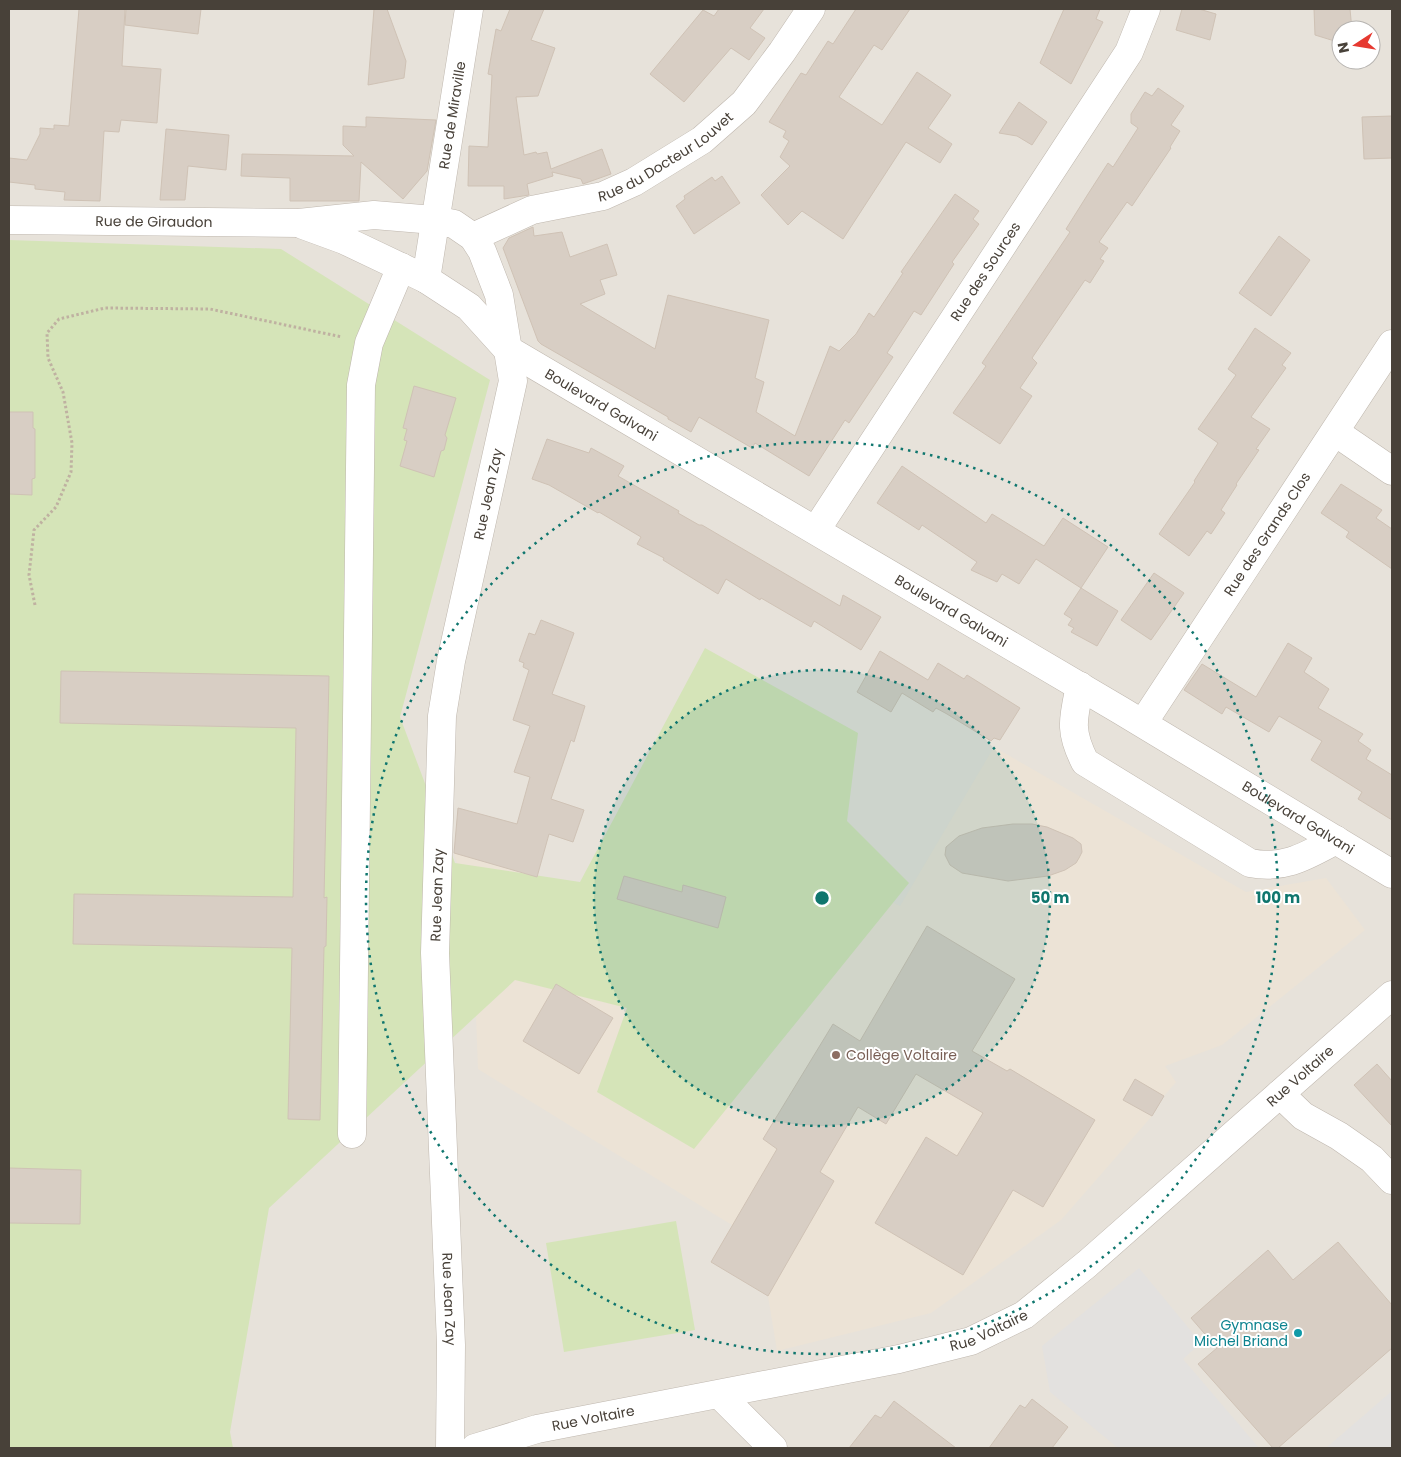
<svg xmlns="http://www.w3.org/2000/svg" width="1401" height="1457" viewBox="0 0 1401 1457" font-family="Poppins,sans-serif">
  <rect width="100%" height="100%" fill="#f4f0eb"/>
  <path fill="#e7e2da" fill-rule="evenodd" d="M 9,9 L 1392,9 L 1392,1448 L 9,1448 ZM 1341,30 L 1371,30 L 1371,60 L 1341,60 Z"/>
  <path fill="#ece3d6" d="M 994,747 L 1246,892 L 1326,878 L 1365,930 L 1222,1045 L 1165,1066 L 1176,1082 L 1164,1096 L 1152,1116 L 1061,1220 L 931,1313 L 777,1351 L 768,1296 L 711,1262 L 732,1225 L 478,1069 L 472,911 L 454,853 L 617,899 L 799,854 L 900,906 Z"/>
  <path fill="#d5e4b8" d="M 9,240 L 281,249 L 490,380 L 400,717 L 455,863 L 580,882 L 705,648 L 858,733 L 847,821 L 909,883 L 694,1149 L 597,1092 L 627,1008 L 515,980 L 269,1208 L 230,1432 L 233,1448 L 9,1448 Z
    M 676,1221 L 695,1330 L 564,1352 L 546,1243 Z"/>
  <path fill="#e3e1df" d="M 1139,1268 L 1201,1343 L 1183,1359 L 1259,1448 L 1118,1448 L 1050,1392 L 1042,1346 Z
    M 1392,1391 L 1392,1448 L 1326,1448 Z"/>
  <path fill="#d8cec4" stroke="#cfc2b5" d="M 79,9 L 125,9 L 122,66 L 161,69 L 157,123 L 121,120 L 119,132 L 104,131 L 100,201 L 64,200 L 65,192 L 35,189 L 35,185 L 9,182 L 9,158 L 27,160 L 40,134 L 40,128 L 54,129 L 54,125 L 69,126 Z
    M 126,9 L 201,9 L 198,34 L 125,25 Z
    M 374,9 L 387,9 L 406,61 L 404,78 L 368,85 Z
    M 510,9 L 544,9 L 531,40 L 555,48 L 538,96 L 516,97 L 524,155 L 536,152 L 537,154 L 547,152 L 551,169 L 602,149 L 611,174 L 583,184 L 581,179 L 552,172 L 553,176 L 527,184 L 529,195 L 504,199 L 504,186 L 468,186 L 469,146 L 488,147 L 492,75 L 488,74 L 496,29 L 501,31 Z
    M 719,9 L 764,9 L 750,28 L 765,38 L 749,60 L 731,48 L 684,102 L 650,74 L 703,10 L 714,16 Z
    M 856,9 L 910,9 L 882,50 L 874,45 L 839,97 L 882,125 L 917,72 L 951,95 L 928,128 L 952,144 L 940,163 L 906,142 L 843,239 L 802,211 L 788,225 L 761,195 L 790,166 L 780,157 L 789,141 L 783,137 L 786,131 L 769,122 L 801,73 L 806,75 L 828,41 L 833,44 Z
    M 1064,9 L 1100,9 L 1096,19 L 1103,22 L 1071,84 L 1040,63 Z
    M 1182,9 L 1199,9 L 1216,14 L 1210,40 L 1176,30 Z
    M 1314,9 L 1350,9 L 1352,30 L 1341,30 L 1341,43 L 1315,35 Z
    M 1158,88 L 1184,106 L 1171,125 L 1180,131 L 1170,147 L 1171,148 L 1132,206 L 1127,202 L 1099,242 L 1108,248 L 1100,259 L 1104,261 L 1090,283 L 1085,280 L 1032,358 L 1037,363 L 1020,388 L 1032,396 L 1000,444 L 953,413 L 986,366 L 982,363 L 1070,232 L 1066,229 L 1088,194 L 1108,163 L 1113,167 L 1138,128 L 1131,123 L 1131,114 L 1145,92 L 1152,96 Z
    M 1019,102 L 1047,122 L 1032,145 L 1017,136 L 999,133 Z
    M 1392,116 L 1392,158 L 1364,159 L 1362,117 Z
    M 366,117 L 436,120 L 427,171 L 403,199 L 361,162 L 359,201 L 290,201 L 290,178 L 241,176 L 242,154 L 354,156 L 343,145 L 343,126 L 366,127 Z
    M 166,129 L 229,135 L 226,170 L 188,166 L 185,200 L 160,200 Z
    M 722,176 L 740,203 L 694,234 L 676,206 L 685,199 L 684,196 L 712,177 L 715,181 Z
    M 955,194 L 979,211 L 973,219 L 979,224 L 952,262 L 954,264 L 921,315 L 914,311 L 887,353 L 893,357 L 849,423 L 845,420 L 809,476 L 755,443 L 752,448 L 699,417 L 691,432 L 668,419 L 668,417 L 541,344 L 538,341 L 503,248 L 509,238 L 533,227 L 534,236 L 562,232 L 570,257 L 607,244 L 617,275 L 600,280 L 605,294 L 580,304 L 655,349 L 668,295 L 769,320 L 755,378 L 764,382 L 756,412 L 795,436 L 830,346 L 839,351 L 856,334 L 869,313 L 874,317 L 903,273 L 901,272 Z
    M 1279,236 L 1310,260 L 1271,316 L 1239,293 Z
    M 1255,328 L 1291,353 L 1282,365 L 1286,368 L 1251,417 L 1270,429 L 1256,449 L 1259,450 L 1236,484 L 1237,485 L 1221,510 L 1225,513 L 1211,534 L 1207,531 L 1189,556 L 1159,534 L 1195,482 L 1194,481 L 1218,443 L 1198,429 L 1236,375 L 1228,369 Z
    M 414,386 L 456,398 L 445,435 L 447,438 L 444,450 L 441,451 L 434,477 L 400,466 L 407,441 L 404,440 L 407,429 L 403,428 Z
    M 9,412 L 33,412 L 33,428 L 35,429 L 35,478 L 32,479 L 32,495 L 9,494 Z
    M 547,439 L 589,453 L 591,448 L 624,466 L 618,476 L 679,511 L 678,513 L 699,525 L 702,525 L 840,606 L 843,595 L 881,617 L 861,650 L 814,621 L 811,627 L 761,598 L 760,600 L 726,579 L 718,594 L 663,560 L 664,558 L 637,544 L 641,537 L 599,512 L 598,513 L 549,485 L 532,479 Z
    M 902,466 L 986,523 L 992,514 L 1044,546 L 1063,518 L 1108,547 L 1081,588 L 1118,611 L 1097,646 L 1071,632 L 1074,628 L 1068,625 L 1072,619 L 1064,614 L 1081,588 L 1036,559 L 1019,584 L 1002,574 L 997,582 L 971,570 L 977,562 L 922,525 L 919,530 L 877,503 Z
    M 1341,484 L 1382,510 L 1376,518 L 1392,529 L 1392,569 L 1346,537 L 1349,532 L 1321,513 Z
    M 1154,573 L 1184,593 L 1151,640 L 1121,620 Z
    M 541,620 L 574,633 L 552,694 L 585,706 L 574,742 L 571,740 L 551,799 L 584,810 L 573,842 L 549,834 L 537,877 L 454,853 L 458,808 L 517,824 L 530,777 L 514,772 L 530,726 L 513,720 L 529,670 L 523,667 L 524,663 L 519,661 L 529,633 L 535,635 Z
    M 1288,643 L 1312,658 L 1304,672 L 1329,689 L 1318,708 L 1363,734 L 1358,741 L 1371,750 L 1366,759 L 1392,775 L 1392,820 L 1358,799 L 1362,792 L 1311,760 L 1322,741 L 1279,716 L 1269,732 L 1226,707 L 1222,714 L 1184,690 L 1202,664 L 1256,697 Z
    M 880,651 L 928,680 L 938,663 L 964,679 L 967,675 L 1020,708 L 1000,740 L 994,738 L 991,741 L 947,714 L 936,708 L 933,712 L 902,693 L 891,712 L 857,692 Z
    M 61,671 L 329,676 L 324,898 L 327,897 L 326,946 L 324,947 L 320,1120 L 288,1119 L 292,948 L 73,944 L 74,894 L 293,897 L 296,728 L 60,723 Z
    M 1013,824 L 1032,824 L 1047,827 L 1073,838 L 1081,844 L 1082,852 L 1079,858 L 1076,863 L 1065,870 L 1048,876 L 1008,881 L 962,873 L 950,865 L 945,855 L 946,847 L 959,836 L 982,828 Z
    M 624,876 L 682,892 L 683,885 L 726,897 L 718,928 L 617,899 Z
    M 927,926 L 1015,979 L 972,1051 L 1007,1071 L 1010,1069 L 1095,1120 L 1043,1207 L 1013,1190 L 963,1275 L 875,1223 L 926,1137 L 957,1156 L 983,1113 L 916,1074 L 886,1124 L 858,1107 L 820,1172 L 834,1181 L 768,1296 L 711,1262 L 777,1149 L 763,1139 L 833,1024 L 860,1041 Z
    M 556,984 L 613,1018 L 579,1074 L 523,1041 Z
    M 1377,1064 L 1392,1081 L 1392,1126 L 1354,1085 Z
    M 1135,1079 L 1164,1096 L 1152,1116 L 1123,1100 Z
    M 9,1168 L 81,1170 L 80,1224 L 9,1223 Z
    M 1338,1242 L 1392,1305 L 1392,1348 L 1278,1448 L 1273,1448 L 1198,1364 L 1217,1348 L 1191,1318 L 1268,1250 L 1293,1280 Z
    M 1032,1399 L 1068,1427 L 1052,1448 L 989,1448 L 1020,1405 L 1025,1408 Z
    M 894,1401 L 956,1448 L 849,1448 L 875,1415 L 881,1418 Z"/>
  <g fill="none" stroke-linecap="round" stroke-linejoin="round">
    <g stroke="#bfb7ae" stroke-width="29">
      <g id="minor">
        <path id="s1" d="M 9,220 L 299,223 L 374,215 L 434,220 L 454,224 L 473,237 L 482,251 L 499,295 L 513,381 L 451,661 L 442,716 L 435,953 L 451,1345 L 450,1448"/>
        <path id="s2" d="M 303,225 L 344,240 L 426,279 L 469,307 L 507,349 L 1120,710 L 1392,874"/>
        <path id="s3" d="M 473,237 L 532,210 L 603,196 L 634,182 L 702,140 L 744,103 L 782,52 L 811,9"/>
        <path id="s4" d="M 426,279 L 469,9"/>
        <path d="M 1335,432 L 1392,471"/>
        <path id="s5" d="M 816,530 L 1129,52 L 1146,9"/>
        <path d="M 1080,686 C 1073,719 1069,731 1085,762 L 1250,863 C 1284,870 1306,856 1336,840"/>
        <path id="s6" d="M 1143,723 L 1392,344"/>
        <path d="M 1280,1094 L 1303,1116 L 1339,1136 L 1372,1159 L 1392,1180"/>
        <path d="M 352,1134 L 361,385 L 369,343 L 401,267"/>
        <path d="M 720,1395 L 773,1448"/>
        <path id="s7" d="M 475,1448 L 537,1429 L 899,1359 L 971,1341 L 1024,1315 L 1087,1264 L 1392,995"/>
      </g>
    </g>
    <path stroke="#bfb1a1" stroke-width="3" stroke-dasharray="2.5 2.5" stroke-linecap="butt" d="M 35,605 L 29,575 L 34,530 L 56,507 L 71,472 L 72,443 L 63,392 L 48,358 L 47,333 L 59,319 L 105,308 L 210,309 L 342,337"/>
    <use href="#minor" stroke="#fff" stroke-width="28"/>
  </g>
  <circle cx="822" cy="898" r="228" fill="#0f766e" fill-opacity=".12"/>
  <g fill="none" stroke="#0f766e" stroke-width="2.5" stroke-dasharray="2.5 5">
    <circle cx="822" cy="898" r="228"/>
    <circle cx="822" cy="898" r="456"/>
  </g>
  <circle fill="#8d6e63" stroke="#fff" stroke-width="2" cx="836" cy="1055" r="5"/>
  <circle fill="#0f9aa8" stroke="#fff" stroke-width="2" cx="1298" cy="1333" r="5"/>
  <g text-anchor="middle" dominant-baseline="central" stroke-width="4" stroke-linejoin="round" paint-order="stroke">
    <g font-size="14" fill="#484139" stroke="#fff">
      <text stroke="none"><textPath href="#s4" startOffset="166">Rue de Miraville</textPath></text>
      <text stroke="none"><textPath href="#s3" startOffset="211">Rue du Docteur Louvet</textPath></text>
      <text stroke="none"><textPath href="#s1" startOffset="145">Rue de Giraudon</textPath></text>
      <text stroke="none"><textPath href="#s5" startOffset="309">Rue des Sources</textPath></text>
      <text stroke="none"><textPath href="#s2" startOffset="352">Boulevard Galvani</textPath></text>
      <text transform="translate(488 494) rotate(-78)">Rue Jean Zay</text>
      <text stroke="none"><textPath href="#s6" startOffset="226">Rue des Grands Clos</textPath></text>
      <text stroke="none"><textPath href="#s2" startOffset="758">Boulevard Galvani</textPath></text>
      <text stroke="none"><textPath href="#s2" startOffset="1162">Boulevard Galvani</textPath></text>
      <text transform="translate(437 895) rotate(-88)">Rue Jean Zay</text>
      <text stroke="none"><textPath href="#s7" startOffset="932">Rue Voltaire</textPath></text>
      <text stroke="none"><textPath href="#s1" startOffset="1546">Rue Jean Zay</textPath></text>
      <text stroke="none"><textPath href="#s7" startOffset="528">Rue Voltaire</textPath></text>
      <text stroke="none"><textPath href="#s7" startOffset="122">Rue Voltaire</textPath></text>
    </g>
    <g font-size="14" fill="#785e54" stroke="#fff" text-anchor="start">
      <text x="846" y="1055">Collège Voltaire</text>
    </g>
    <g font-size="14" fill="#0d838f" stroke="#fff" text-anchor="end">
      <text x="1288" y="1325">Gymnase<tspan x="1288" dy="16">Michel Briand</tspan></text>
    </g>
  </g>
  <circle cx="822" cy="898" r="8" fill="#0f766e" stroke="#fff" stroke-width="2.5"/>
  <g font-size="15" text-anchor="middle" font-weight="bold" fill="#0f766e" stroke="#fff" stroke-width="4" stroke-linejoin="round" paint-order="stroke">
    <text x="1050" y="903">50 m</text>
    <text x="1278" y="903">100 m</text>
  </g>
  <rect width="1401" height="1457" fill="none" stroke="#484139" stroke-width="20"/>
  <g transform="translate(1356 45) rotate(258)"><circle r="24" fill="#ffffff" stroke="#b6b3b0"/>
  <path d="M0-4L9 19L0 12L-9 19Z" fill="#e63930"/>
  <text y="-8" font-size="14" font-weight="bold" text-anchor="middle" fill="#484139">N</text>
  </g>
</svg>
